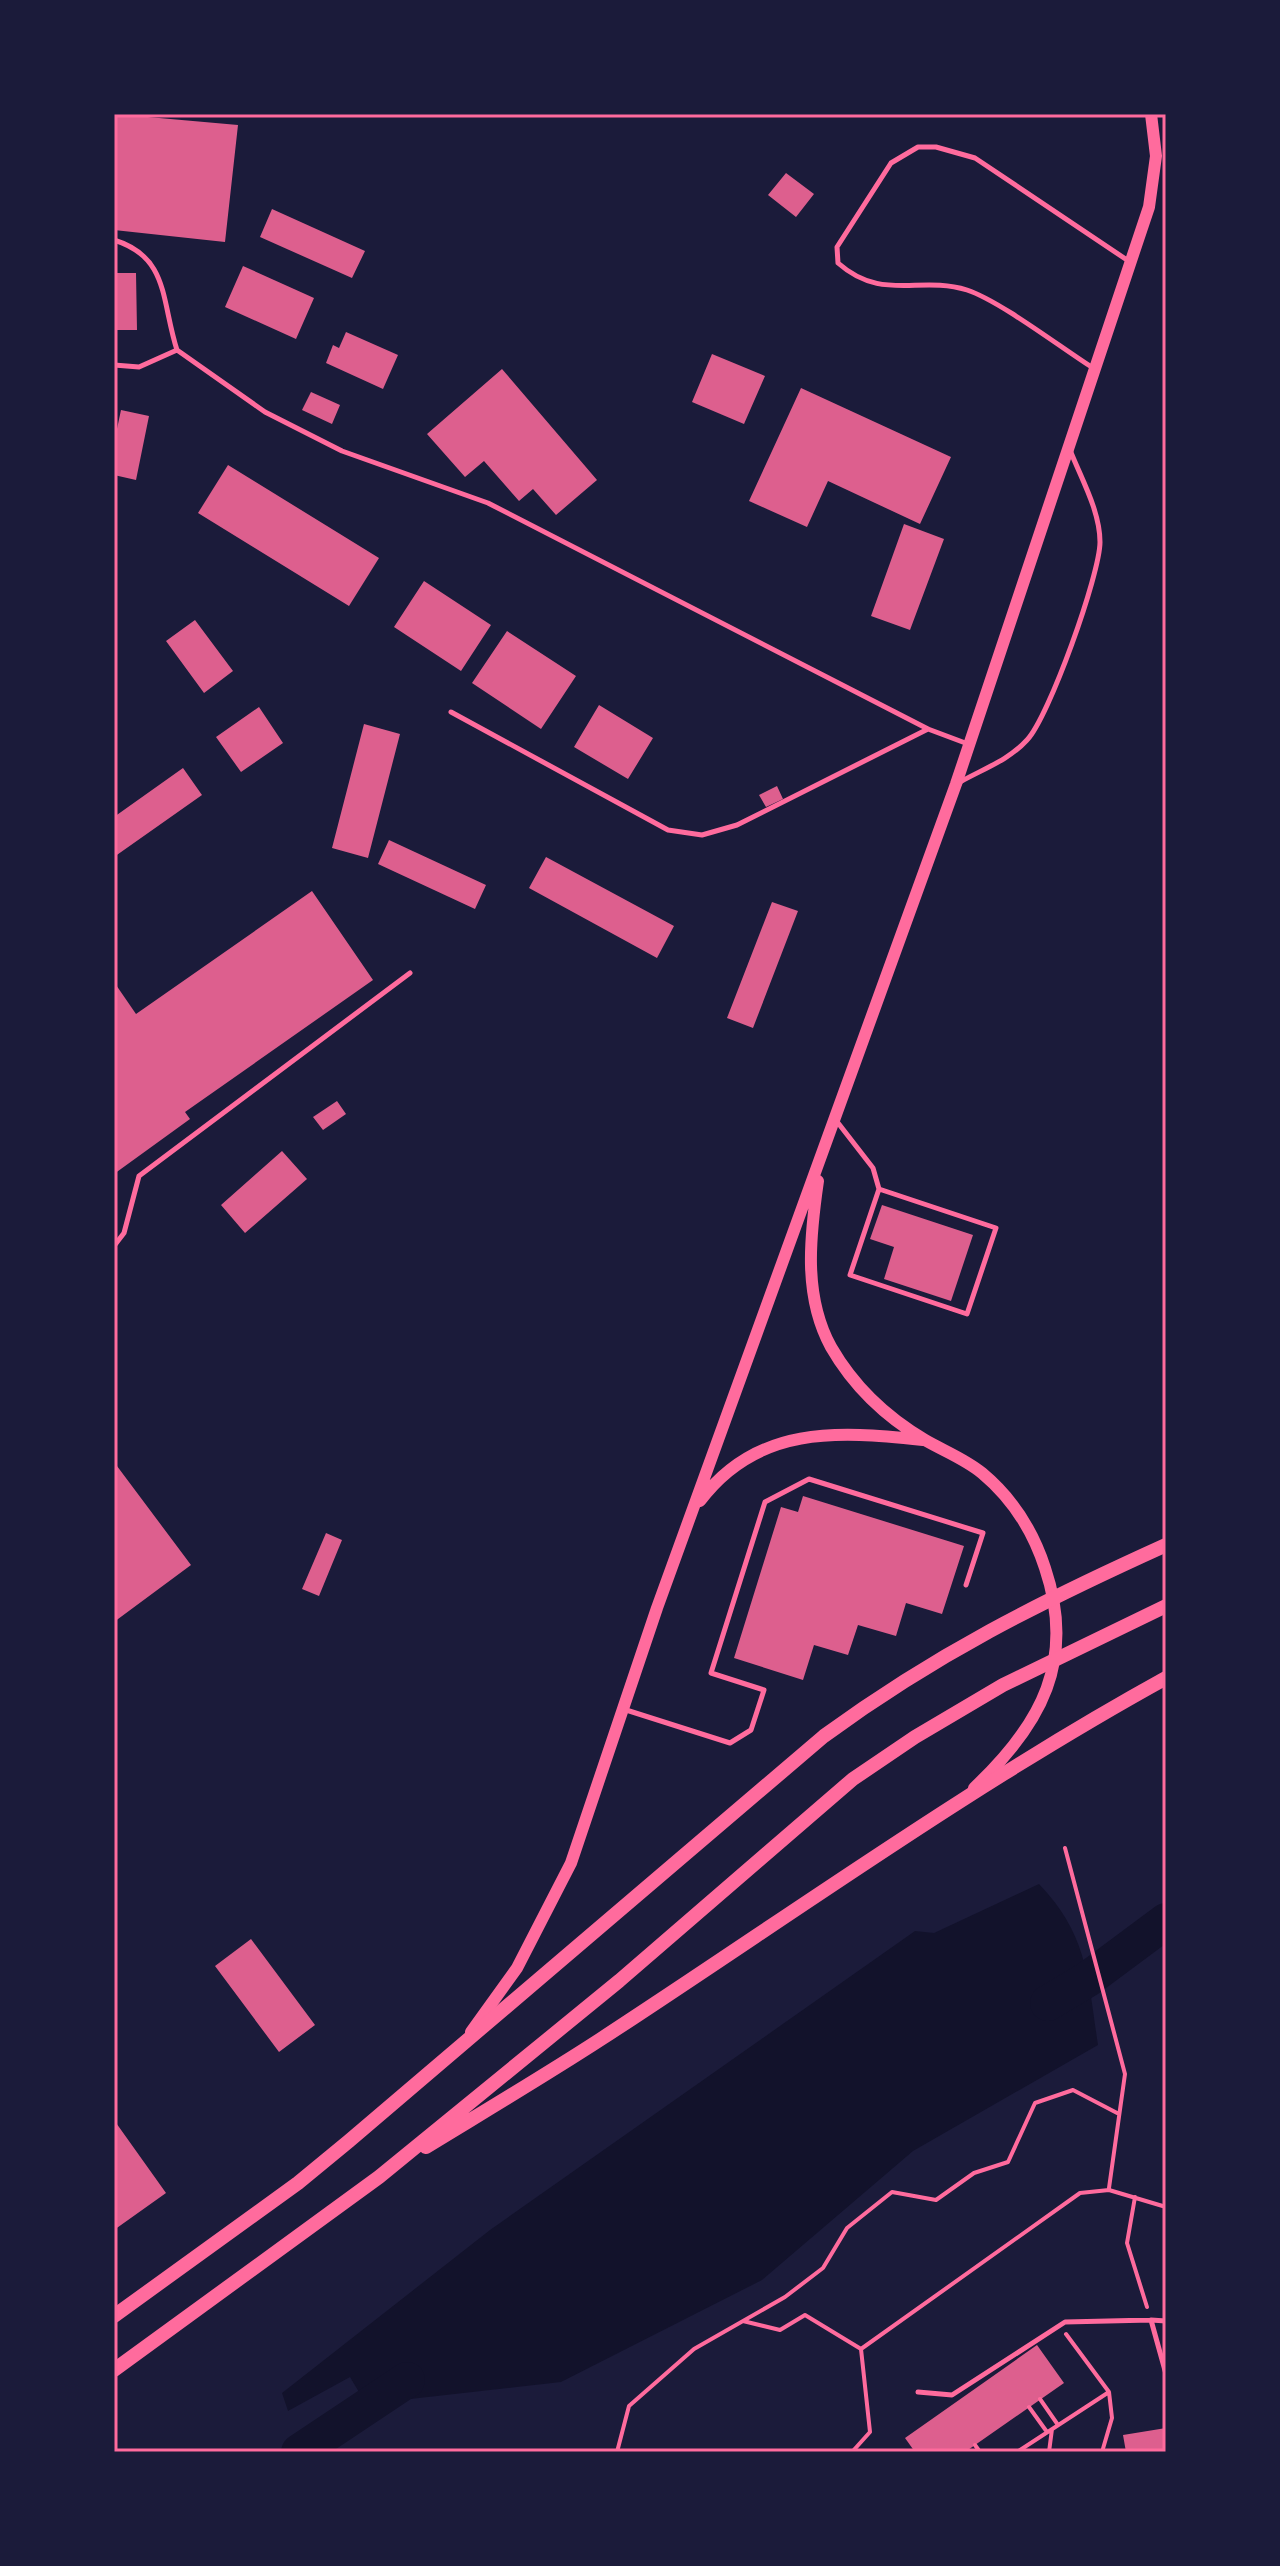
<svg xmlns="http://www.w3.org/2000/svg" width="1280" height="2566" viewBox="0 0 1280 2566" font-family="'Sofia Sans Condensed',sans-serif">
  <rect width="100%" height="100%" fill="#1b1b3a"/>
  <path fill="#12122b" d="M 1039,1884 C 1088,1935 1088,1979 1098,2045 L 913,2151 L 762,2280 L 561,2382 L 366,2404 L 350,2377 L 288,2411 L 282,2393 L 490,2230 L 915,1931 L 934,1933 Z"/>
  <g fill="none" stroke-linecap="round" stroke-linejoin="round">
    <path stroke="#12122b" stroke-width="36" d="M 1048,2003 L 1088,1979 L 1166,1921
      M 299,2452 L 407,2380"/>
  </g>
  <path fill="#dd5f8e" d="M 114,114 L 238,125 L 225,242 L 114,230 Z
    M 786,173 L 814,194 L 796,217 L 768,195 Z
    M 272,209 L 365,251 L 352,278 L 260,237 Z
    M 243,266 L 314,298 L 296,339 L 225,307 Z
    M 114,273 L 136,273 L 137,330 L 114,330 Z
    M 346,332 L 398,355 L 383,389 L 326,363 L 333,345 L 339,348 Z
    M 712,354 L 765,376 L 744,424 L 692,402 Z
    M 502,369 L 597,480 L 556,515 L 533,489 L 519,501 L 484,461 L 465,477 L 427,434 Z
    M 801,388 L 951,457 L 920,524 L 828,481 L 807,527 L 749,501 Z
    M 311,392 L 340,405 L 332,424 L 302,410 Z
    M 121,410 L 149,416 L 136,480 L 114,475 L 114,443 Z
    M 228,465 L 379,558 L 349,606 L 198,513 Z
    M 904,524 L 944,539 L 910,630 L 871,616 Z
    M 424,581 L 491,625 L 461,671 L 394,627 Z
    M 195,620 L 233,671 L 204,693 L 166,641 Z
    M 507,631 L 576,676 L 541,729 L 472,683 Z
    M 599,705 L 653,738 L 628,779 L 574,747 Z
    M 259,707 L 283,743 L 241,772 L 216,737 Z
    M 364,724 L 400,734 L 368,858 L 332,848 Z
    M 183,768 L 202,795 L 114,857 L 114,817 Z
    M 777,786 L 783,799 L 766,807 L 759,795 Z
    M 389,840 L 486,885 L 475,909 L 378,864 Z
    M 546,857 L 674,926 L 657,958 L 529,888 Z
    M 312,891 L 373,980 L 185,1112 L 190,1119 L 114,1174 L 114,982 L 136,1014 Z
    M 772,902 L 798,911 L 753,1028 L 727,1018 Z
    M 337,1101 L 346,1114 L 323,1130 L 313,1117 Z
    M 282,1151 L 307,1179 L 245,1233 L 221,1205 Z
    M 882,1205 L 973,1235 L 951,1301 L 884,1279 L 894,1247 L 870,1239 Z
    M 114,1462 L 191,1565 L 114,1622 Z
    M 803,1496 L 964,1546 L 942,1614 L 906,1603 L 896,1636 L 858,1625 L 848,1655 L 814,1645 L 803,1680 L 734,1658 L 781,1507 L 798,1512 Z
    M 326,1533 L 342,1540 L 319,1596 L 302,1589 Z
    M 251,1939 L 315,2025 L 279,2052 L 215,1966 Z
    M 114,2120 L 166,2193 L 114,2230 Z
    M 1037,2345 L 1064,2383 L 965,2452 L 915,2452 L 905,2438 Z
    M 1166,2428 L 1166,2452 L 1126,2452 L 1123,2435 Z"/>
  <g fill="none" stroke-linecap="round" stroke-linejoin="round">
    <path stroke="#ff6b9d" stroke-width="4" d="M 1065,1848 L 1125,2074 L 1109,2188
      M 1135,2197 L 1127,2243 L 1147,2307
      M 743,2321 L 780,2330 L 805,2315 L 861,2349 L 1080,2193 L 1109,2190 L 1166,2207
      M 1040,2399 L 1058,2425
      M 1029,2407 L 1047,2432
      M 975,2445 L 980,2452
      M 617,2452 L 629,2406 L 694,2349 L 785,2297 L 823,2268 L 847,2228 L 892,2192 L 936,2200 L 974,2173 L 1008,2162 L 1035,2103 L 1073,2090 L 1119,2114
      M 852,2452 L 870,2432 L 861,2349
      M 1017,2452 L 1109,2392 L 1066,2334
      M 1049,2452 L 1052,2429
      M 1102,2452 L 1112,2418 L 1109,2392"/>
    <path stroke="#ff6b9d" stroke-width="5" d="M 114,240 C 169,257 161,300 177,350 L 265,412 L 342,451 L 488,503 L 928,729 L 968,744
      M 114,365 L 139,367 L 177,350
      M 1093,368 C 1060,347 1000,301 967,290 C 919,275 882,302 838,263 L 837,247 L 891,163 L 918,147 L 936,147 L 975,158 L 1130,262
      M 451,712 L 668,830 L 702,835 L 737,825 L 928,729
      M 960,782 C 983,769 1009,760 1027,740 C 1049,717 1100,574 1100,542 C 1100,511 1081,478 1070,450
      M 835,1119 L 873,1168 L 879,1189 L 850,1275 L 967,1314 L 996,1228 L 879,1189
      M 114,1246 L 124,1233 L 139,1176 L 410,973
      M 623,1709 L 730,1743 L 751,1730 L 764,1690 L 711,1673 L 765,1502 L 809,1479 L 983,1533 L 966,1585
      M 1151,2320 L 1166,2321
      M 918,2392 L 952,2395 L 1065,2322 L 1151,2320 L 1166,2374"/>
    <path stroke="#ff6b9d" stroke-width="12" d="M 818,1181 C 810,1236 803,1296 831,1347 C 854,1387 886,1417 925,1440 C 944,1451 965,1459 982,1473 C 1012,1498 1033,1531 1045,1568 C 1076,1660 1042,1724 974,1788
      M 700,1501 C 757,1425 837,1431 923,1440
      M 471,2032 L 517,1968 L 571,1863 L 657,1608 L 956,784 L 1149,207 L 1156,156 L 1151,114"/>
    <path stroke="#ff6b9d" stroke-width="14" d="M 426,2147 C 485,2111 544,2076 601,2039 C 788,1917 970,1786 1166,1678
      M 114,2316 L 298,2183 L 349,2141 L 824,1736 C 936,1654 1040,1602 1166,1545
      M 114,2370 L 379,2177 L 619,1981 L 853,1779 L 915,1737 L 1003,1685 L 1166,1606"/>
  </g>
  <rect width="1280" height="2566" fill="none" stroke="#1b1b3a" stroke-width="232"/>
  <rect x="116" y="116" width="1048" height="2334" fill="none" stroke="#ff6b9d" stroke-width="3"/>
</svg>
